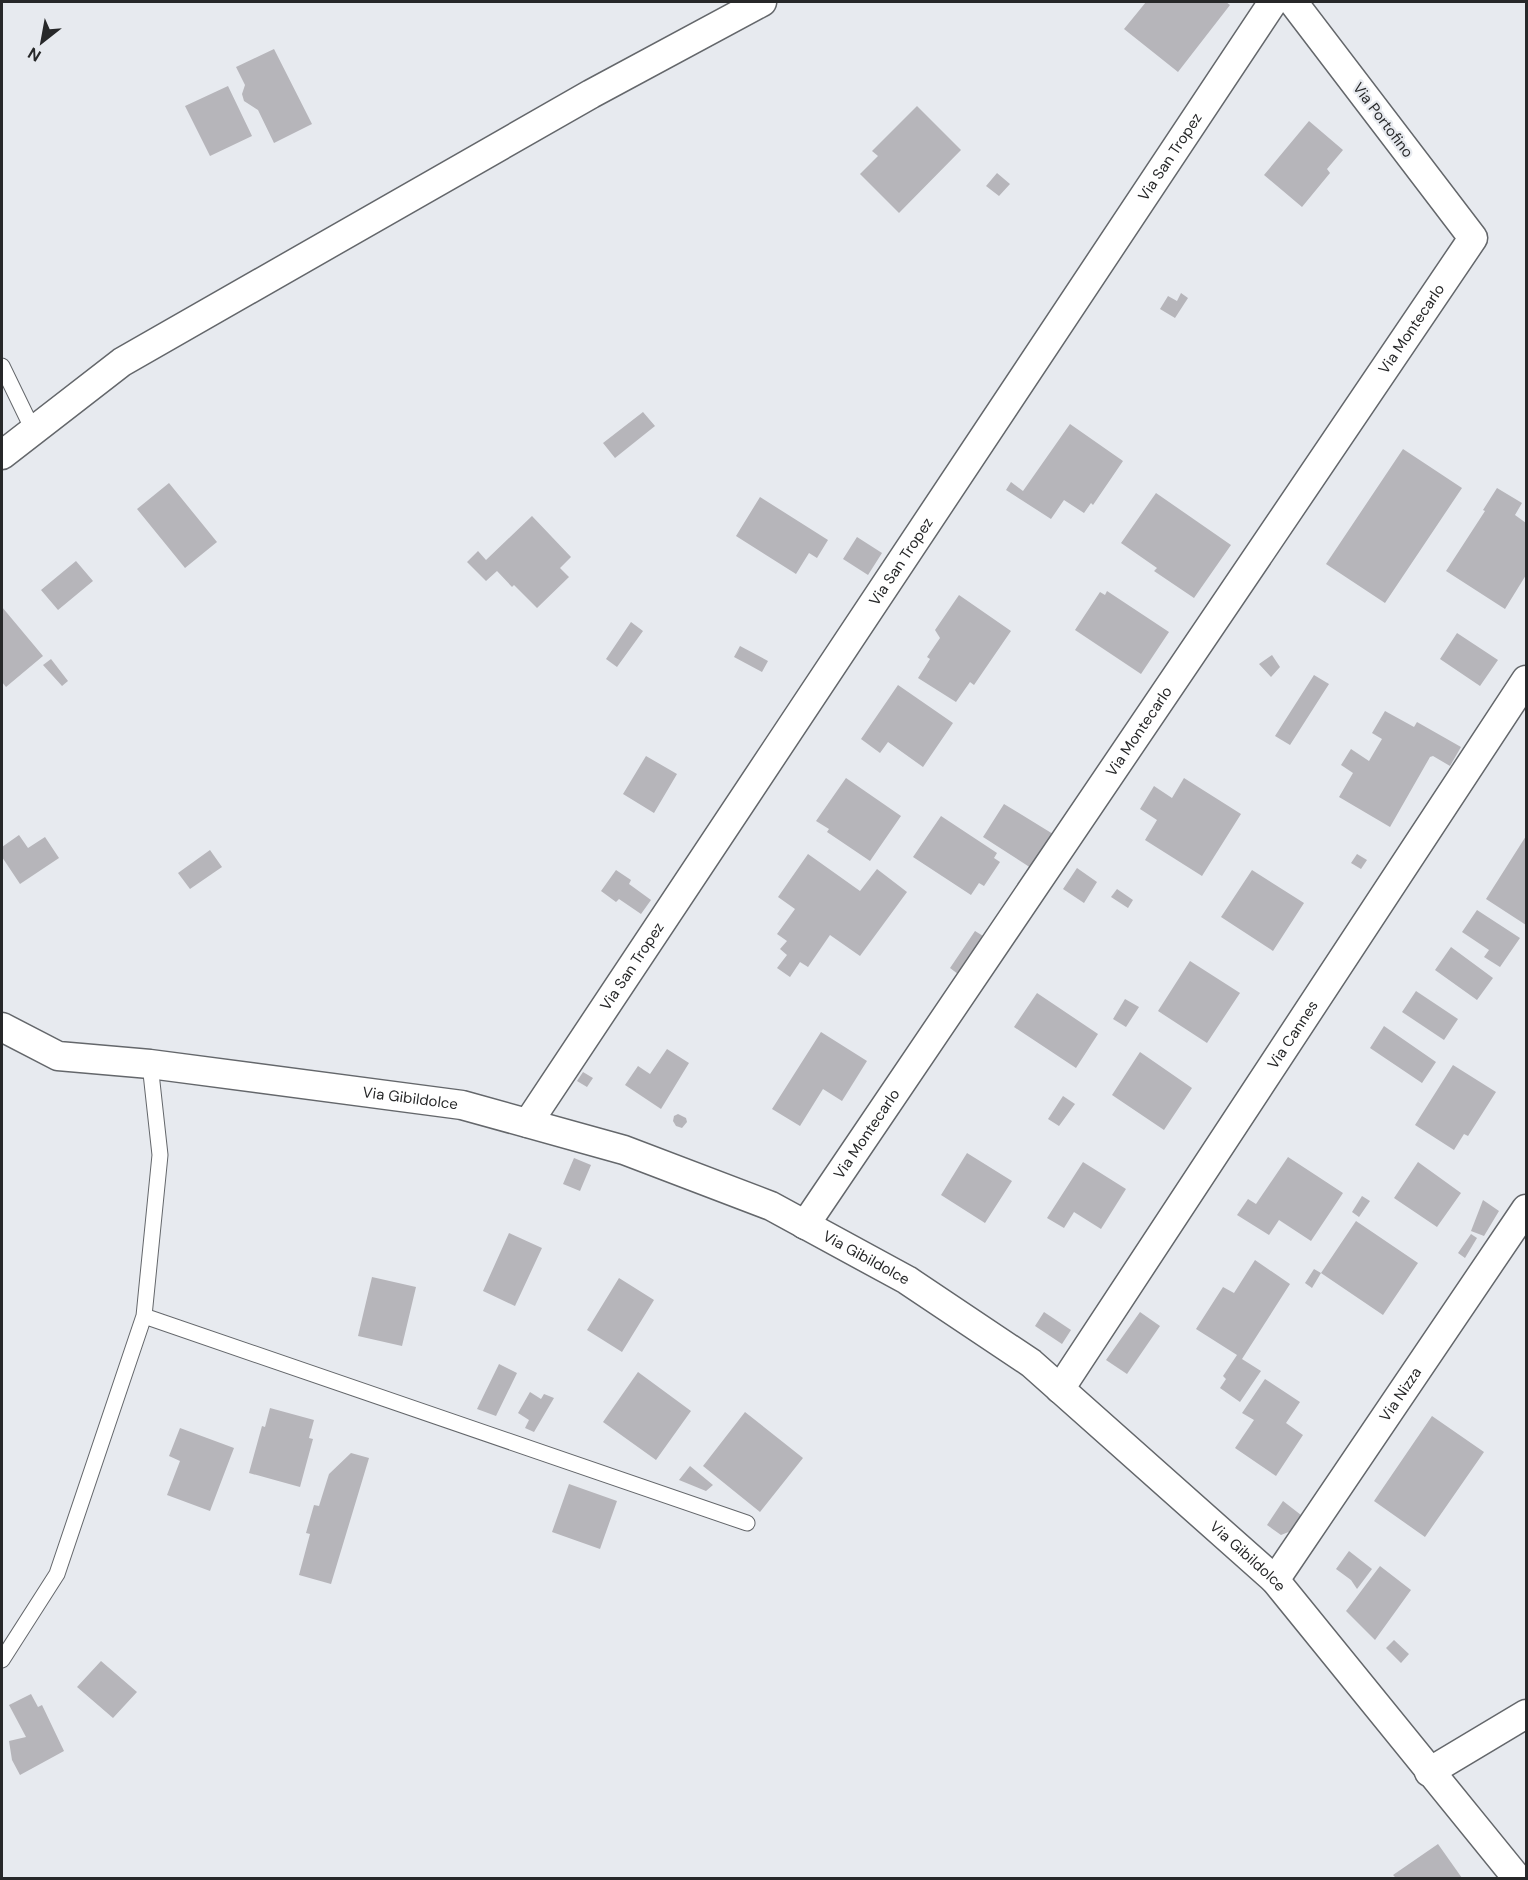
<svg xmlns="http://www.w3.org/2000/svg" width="1528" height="1880" viewBox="0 0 1528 1880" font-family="'DM Sans',sans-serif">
  <rect width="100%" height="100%" fill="#e7eaef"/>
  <path fill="#b6b5ba" d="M 1146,2 L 1226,2 L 1230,5 L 1178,72 L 1124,29 Z
    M 274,49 L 312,124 L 274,143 L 258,110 L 244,101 L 242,94 L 245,85 L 236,67 Z
    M 228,86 L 252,136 L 210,156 L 185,106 Z
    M 917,106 L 961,150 L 899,213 L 860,174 L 878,156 L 872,151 Z
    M 1309,121 L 1343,150 L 1327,169 L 1330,173 L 1302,207 L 1264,175 Z
    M 997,173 L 1010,184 L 999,196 L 986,186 Z
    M 1181,293 L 1188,298 L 1175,318 L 1160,309 L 1168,296 L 1177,301 Z
    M 643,412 L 655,426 L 615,458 L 603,443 Z
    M 1070,424 L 1123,461 L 1093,505 L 1091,503 L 1084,513 L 1064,500 L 1051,519 L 1006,490 L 1011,482 L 1023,491 Z
    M 1403,449 L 1462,488 L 1385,603 L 1326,564 Z
    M 169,483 L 217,542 L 185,568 L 137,509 Z
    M 1497,488 L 1522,503 L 1515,515 L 1526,523 L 1526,575 L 1505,609 L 1446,571 L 1485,511 L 1483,510 Z
    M 1156,493 L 1231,545 L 1194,598 L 1154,571 L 1157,568 L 1121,543 Z
    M 760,497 L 828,540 L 817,558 L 809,553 L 796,574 L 736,536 Z
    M 532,516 L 571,557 L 560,568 L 569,577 L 537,608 L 514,585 L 512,587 L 497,571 L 486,581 L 467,562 L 478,551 L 486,560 Z
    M 857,537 L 882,553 L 868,575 L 843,559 Z
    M 76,561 L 93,581 L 58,610 L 41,590 Z
    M 1107,591 L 1169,632 L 1141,674 L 1075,630 L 1100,592 L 1105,595 Z
    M 959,595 L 1011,631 L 974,685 L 970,682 L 956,702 L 918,678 L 930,659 L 927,657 L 940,638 L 935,630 Z
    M 2,607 L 43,656 L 6,687 L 2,682 Z
    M 631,622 L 643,631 L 617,667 L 606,659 Z
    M 1457,633 L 1498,660 L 1480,686 L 1440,659 Z
    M 740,646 L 768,661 L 762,672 L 734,657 Z
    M 1272,655 L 1280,667 L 1271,677 L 1259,664 Z
    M 51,659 L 68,681 L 62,686 L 43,665 Z
    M 1314,675 L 1329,684 L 1290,745 L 1275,736 Z
    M 898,685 L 953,723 L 923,767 L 888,742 L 880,753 L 861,739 Z
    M 1385,711 L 1414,727 L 1417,722 L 1461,747 L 1450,766 L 1433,756 L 1430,757 L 1390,827 L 1339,797 L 1353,773 L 1341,765 L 1351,749 L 1369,761 L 1382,739 L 1372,733 Z
    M 646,756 L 677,774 L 654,813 L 623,794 Z
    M 846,778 L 901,816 L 870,861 L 827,832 L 829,829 L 816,821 Z
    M 1184,778 L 1241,814 L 1202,876 L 1145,840 L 1157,820 L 1140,809 L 1154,786 L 1172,798 Z
    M 1004,804 L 1053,834 L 1031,868 L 983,837 Z
    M 941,816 L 997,853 L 994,858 L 1000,862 L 984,886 L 979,883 L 971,895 L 913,857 Z
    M 19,835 L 28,848 L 45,837 L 59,858 L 20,884 L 2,857 L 2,847 Z
    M 1526,836 L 1526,925 L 1486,899 Z
    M 210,850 L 222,867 L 190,889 L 178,873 Z
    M 808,854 L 860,891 L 877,869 L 907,892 L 860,956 L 830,935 L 808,967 L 800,962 L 790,977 L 777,968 L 787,955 L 780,949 L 787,941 L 777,934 L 795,909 L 778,897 Z
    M 1357,854 L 1367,860 L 1361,869 L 1351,863 Z
    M 1077,868 L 1097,882 L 1084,903 L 1063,889 Z
    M 616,870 L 631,880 L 629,884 L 651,900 L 641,914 L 619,899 L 616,902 L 601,891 Z
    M 1252,870 L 1304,903 L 1273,951 L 1221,917 Z
    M 1117,889 L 1133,900 L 1128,908 L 1111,897 Z
    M 1477,910 L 1520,938 L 1500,967 L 1484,957 L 1489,950 L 1462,932 Z
    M 975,931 L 988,939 L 962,977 L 950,968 Z
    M 1451,947 L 1493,978 L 1477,1000 L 1435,970 Z
    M 1190,961 L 1240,993 L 1207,1043 L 1158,1011 Z
    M 1416,991 L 1458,1019 L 1444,1040 L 1402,1012 Z
    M 1037,993 L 1098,1034 L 1076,1068 L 1014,1027 Z
    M 1125,999 L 1139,1007 L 1126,1027 L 1113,1019 Z
    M 1384,1026 L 1436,1062 L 1422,1083 L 1370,1048 Z
    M 821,1032 L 867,1061 L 842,1101 L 823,1089 L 800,1126 L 772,1109 Z
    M 667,1049 L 689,1063 L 661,1109 L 625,1085 L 638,1066 L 650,1074 Z
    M 1140,1052 L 1192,1088 L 1164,1130 L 1112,1095 Z
    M 1453,1065 L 1496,1092 L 1468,1136 L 1464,1134 L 1454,1150 L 1415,1125 Z
    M 583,1072 L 593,1078 L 587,1087 L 577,1081 Z
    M 1063,1096 L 1075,1104 L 1059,1126 L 1048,1119 Z
    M 678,1114 L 686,1118 L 687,1122 L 682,1128 L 676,1126 L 673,1121 L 674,1116 Z
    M 967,1153 L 1012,1181 L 985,1223 L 941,1195 Z
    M 1288,1157 L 1343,1193 L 1311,1241 L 1279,1220 L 1269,1235 L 1237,1215 L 1248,1199 L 1256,1204 Z
    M 574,1158 L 591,1165 L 580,1191 L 563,1184 Z
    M 1083,1162 L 1126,1189 L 1101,1229 L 1074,1212 L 1064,1228 L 1047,1218 Z
    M 1418,1162 L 1461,1193 L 1437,1227 L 1394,1198 Z
    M 1362,1196 L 1370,1201 L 1359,1217 L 1352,1212 Z
    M 1483,1200 L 1499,1211 L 1484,1236 L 1471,1231 Z
    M 1356,1221 L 1418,1263 L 1383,1315 L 1321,1273 Z
    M 509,1233 L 542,1248 L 515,1306 L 483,1291 Z
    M 1471,1234 L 1477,1238 L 1465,1258 L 1458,1253 Z
    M 1255,1260 L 1290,1284 L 1242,1359 L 1261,1371 L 1240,1402 L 1220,1388 L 1226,1379 L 1223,1376 L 1237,1355 L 1196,1329 L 1223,1287 L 1234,1293 Z
    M 1314,1269 L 1321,1273 L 1312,1288 L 1305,1283 Z
    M 372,1277 L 416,1287 L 402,1346 L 358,1336 Z
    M 619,1278 L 654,1300 L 622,1352 L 587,1330 Z
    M 1044,1312 L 1071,1330 L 1062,1344 L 1035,1326 Z
    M 1140,1312 L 1160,1326 L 1127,1374 L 1106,1360 Z
    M 499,1364 L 517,1373 L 496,1416 L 477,1409 Z
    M 638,1372 L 691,1411 L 656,1460 L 603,1422 Z
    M 1265,1379 L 1300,1402 L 1286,1423 L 1303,1435 L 1276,1476 L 1235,1448 L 1254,1420 L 1242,1413 Z
    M 530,1392 L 541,1399 L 544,1394 L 554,1398 L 534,1432 L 525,1428 L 529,1420 L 518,1413 Z
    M 270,1408 L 314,1420 L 309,1438 L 313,1439 L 300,1487 L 249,1473 L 262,1426 L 265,1427 Z
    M 745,1412 L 803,1458 L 760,1512 L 703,1466 Z
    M 1432,1416 L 1484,1452 L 1425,1537 L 1374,1501 Z
    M 180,1428 L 234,1448 L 210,1511 L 167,1495 L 180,1461 L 169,1456 Z
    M 351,1453 L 369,1458 L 331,1584 L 299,1575 L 310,1534 L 306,1533 L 314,1505 L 319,1506 L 329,1474 Z
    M 690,1466 L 713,1485 L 706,1491 L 679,1480 Z
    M 569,1484 L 617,1501 L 600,1549 L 552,1532 Z
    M 1283,1501 L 1301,1515 L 1291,1531 L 1281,1535 L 1267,1525 Z
    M 1349,1551 L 1372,1569 L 1357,1589 L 1351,1580 L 1336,1569 Z
    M 1380,1566 L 1411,1590 L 1375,1640 L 1346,1611 Z
    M 1394,1640 L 1409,1654 L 1401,1663 L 1386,1648 Z
    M 101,1661 L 137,1692 L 113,1718 L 77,1687 Z
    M 31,1694 L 38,1707 L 42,1705 L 64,1751 L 20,1775 L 12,1760 L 9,1741 L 26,1737 L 9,1705 Z
    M 1438,1844 L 1462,1878 L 1396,1878 L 1393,1875 Z"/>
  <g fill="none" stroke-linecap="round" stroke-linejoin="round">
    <g stroke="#64676b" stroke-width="17">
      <path id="lane" d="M 2,366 L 33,430
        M 150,1064 L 160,1155 L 144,1316 L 747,1523
        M 2,1660 L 57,1574 L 144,1316"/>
    </g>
    <g stroke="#64676b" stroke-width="31">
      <g id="street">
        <path d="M 2,455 L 122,362 L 591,94 L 762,2"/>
        <path id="s1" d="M 2,1027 L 58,1056 L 150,1064 L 462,1105 L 624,1150 L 771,1206 L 907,1280 L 1031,1363 L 1275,1580 L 1517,1878"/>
        <path id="s2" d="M 528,1123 L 1273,2"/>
        <path id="s3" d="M 805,1225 L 1473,238 L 1293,2"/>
        <path id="s4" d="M 1060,1389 L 1526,680"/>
        <path id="s5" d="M 1275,1580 L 1526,1209"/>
        <path d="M 1429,1772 L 1526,1714"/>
      </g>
    </g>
    <use href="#lane" stroke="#fff" stroke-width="15"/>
    <use href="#street" stroke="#fff" stroke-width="28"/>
  </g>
  <g text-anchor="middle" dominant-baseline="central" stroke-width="4.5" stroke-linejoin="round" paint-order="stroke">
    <g font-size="15" fill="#272829" stroke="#e7eaef">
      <text transform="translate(1383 120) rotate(53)">Via Portofino</text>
      <text stroke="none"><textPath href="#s2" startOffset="1160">Via San Tropez</textPath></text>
      <text stroke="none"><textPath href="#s3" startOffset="1082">Via Montecarlo</textPath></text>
      <text stroke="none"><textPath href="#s2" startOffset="674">Via San Tropez</textPath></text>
      <text stroke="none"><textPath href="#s3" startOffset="596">Via Montecarlo</textPath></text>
      <text stroke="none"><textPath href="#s2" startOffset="188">Via San Tropez</textPath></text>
      <text stroke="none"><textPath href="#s4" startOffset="424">Via Cannes</textPath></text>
      <text stroke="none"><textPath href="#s1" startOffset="418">Via Gibildolce</textPath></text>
      <text stroke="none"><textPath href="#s3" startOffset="110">Via Montecarlo</textPath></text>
      <text stroke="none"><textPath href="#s1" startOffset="904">Via Gibildolce</textPath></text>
      <text stroke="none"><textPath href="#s5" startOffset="224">Via Nizza</textPath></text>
      <text stroke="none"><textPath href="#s1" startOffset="1390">Via Gibildolce</textPath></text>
    </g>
  </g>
  <rect width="1528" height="1880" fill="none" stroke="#272829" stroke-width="6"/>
  <g transform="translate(42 42) rotate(211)" stroke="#e7eaef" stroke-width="4.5" paint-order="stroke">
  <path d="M0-4.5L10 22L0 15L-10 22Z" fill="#272829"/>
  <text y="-9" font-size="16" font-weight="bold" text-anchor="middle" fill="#272829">N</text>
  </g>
</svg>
